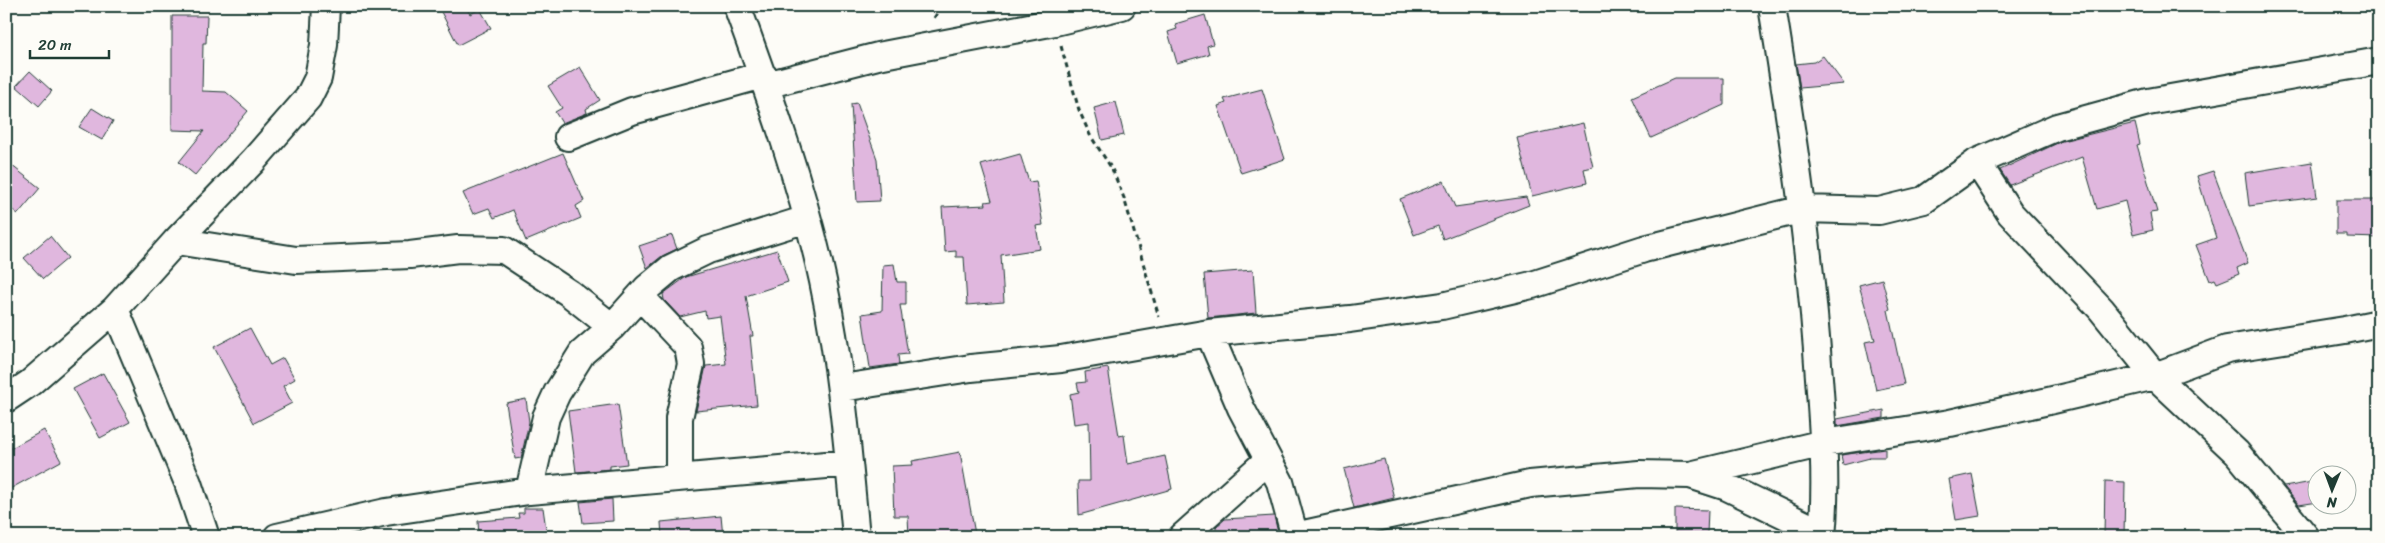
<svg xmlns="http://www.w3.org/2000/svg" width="2385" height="543" viewBox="0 0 2385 543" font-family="Sriracha,sans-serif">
  <rect width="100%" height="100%" fill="#fdfcf7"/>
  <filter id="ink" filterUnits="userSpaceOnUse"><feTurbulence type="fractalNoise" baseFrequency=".02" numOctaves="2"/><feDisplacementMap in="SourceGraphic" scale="10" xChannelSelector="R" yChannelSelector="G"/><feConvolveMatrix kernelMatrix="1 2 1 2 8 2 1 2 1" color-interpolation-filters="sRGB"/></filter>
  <g filter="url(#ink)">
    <path fill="#e0b7de" stroke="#1f3d34" d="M 438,6 L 465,6 L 470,14 L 480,9 L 491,28 L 458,45 Z
      M 1205,15 L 1213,44 L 1207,46 L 1209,54 L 1177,63 L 1168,32 L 1177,29 L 1175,24 Z
      M 172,16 L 207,16 L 206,43 L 203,43 L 202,91 L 226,92 L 248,111 L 195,175 L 179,162 L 204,131 L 172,130 Z
      M 1823,56 L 1844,84 L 1800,88 L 1796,64 L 1814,62 Z
      M 580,67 L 600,100 L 586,109 L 587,113 L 562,123 L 555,112 L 562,108 L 548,86 Z
      M 30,71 L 52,91 L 39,106 L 16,86 Z
      M 1675,78 L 1724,78 L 1724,105 L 1651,138 L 1632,97 Z
      M 1262,89 L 1285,159 L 1241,173 L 1218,106 L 1226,103 L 1224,99 Z
      M 1116,102 L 1124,135 L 1102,140 L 1094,108 Z
      M 857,103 L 877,159 L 880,201 L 857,202 L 851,104 Z
      M 92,108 L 113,121 L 102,140 L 79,127 Z
      M 1583,123 L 1593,167 L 1584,169 L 1587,183 L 1532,196 L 1517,138 Z
      M 2135,123 L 2140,144 L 2137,145 L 2157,212 L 2150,213 L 2153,230 L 2133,235 L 2125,201 L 2097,209 L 2082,157 L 2010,185 L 2000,170 L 2062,141 Z
      M 563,153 L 584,201 L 576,206 L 581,218 L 526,241 L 513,210 L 494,218 L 489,208 L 473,214 L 463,193 Z
      M 1020,154 L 1029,182 L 1036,181 L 1043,225 L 1036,226 L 1040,249 L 1001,255 L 1004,302 L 967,305 L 964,257 L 956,257 L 956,251 L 945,252 L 942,207 L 986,205 L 985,202 L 992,201 L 981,165 Z
      M 6,161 L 40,188 L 18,214 L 6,205 Z
      M 2312,162 L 2317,197 L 2249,206 L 2245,173 Z
      M 2213,171 L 2248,263 L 2237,268 L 2239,274 L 2217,283 L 2215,279 L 2210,281 L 2196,245 L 2216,238 L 2197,176 Z
      M 1444,181 L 1455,207 L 1526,197 L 1529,205 L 1443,239 L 1438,226 L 1414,235 L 1400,199 Z
      M 2336,200 L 2377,200 L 2377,206 L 2379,206 L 2379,238 L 2347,237 L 2347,234 L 2336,234 Z
      M 672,235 L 677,249 L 662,256 L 647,268 L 639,246 Z
      M 50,236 L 68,258 L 43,279 L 24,258 Z
      M 777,250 L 788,282 L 746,296 L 753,336 L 750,336 L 757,405 L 696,411 L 706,366 L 726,364 L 720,316 L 706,318 L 705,311 L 680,317 L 664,300 L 663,294 L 686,277 Z
      M 894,264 L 897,282 L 906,282 L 906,305 L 900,305 L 908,354 L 898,355 L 899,364 L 870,368 L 862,314 L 882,311 L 883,265 Z
      M 1253,270 L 1256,313 L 1208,318 L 1204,274 Z
      M 1882,279 L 1890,309 L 1888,310 L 1904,384 L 1876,390 L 1865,342 L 1875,340 L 1859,285 Z
      M 250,328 L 270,365 L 283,358 L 295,379 L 283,386 L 292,403 L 254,423 L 214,347 Z
      M 1108,368 L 1119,436 L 1124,435 L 1128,464 L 1165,456 L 1172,489 L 1079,515 L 1078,481 L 1090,481 L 1089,422 L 1074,424 L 1070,394 L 1079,392 L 1077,383 L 1086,382 L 1085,372 Z
      M 103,373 L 130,422 L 100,438 L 73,389 Z
      M 526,399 L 529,422 L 521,458 L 515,459 L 506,403 Z
      M 618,404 L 627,464 L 610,466 L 610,469 L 576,472 L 568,411 Z
      M 1884,410 L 1884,418 L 1837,426 L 1837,419 Z
      M 44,430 L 61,461 L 6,491 L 6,451 Z
      M 1885,449 L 1885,457 L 1869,457 L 1870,458 L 1843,465 L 1841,455 Z
      M 960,452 L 975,534 L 962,537 L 909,537 L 908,516 L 894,516 L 892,466 L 913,465 L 912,461 Z
      M 1384,459 L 1394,498 L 1354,508 L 1344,469 Z
      M 1972,474 L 1980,516 L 1956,520 L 1949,479 Z
      M 2105,481 L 2125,482 L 2124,537 L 2104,537 Z
      M 2318,481 L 2318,502 L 2299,505 L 2284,487 Z
      M 612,499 L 613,521 L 583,523 L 580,502 Z
      M 524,508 L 543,508 L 547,536 L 479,537 L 478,521 L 519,518 L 518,513 L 524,513 Z
      M 1675,509 L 1708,510 L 1707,534 L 1675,533 Z
      M 721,516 L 723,537 L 662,537 L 661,522 Z
      M 1274,516 L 1279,537 L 1216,537 L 1216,527 L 1225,519 Z"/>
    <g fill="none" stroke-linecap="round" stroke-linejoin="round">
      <g stroke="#1f3d34" stroke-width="30">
        <path id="minor" d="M 737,6 C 770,96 803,188 823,281 C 841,366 848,451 856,537
          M 1772,6 C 1792,130 1811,253 1819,378 C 1823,430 1827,484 1822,537
          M 766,85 L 878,56 L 1055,22 L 1122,6
          M 568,137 L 632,111 L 763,75
          M 1977,162 L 2010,213 L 2101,309 L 2155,376 L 2237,453 L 2306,537
          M 176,241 L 296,260 L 410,255 L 458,249 L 504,250 L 569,293 L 612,327
          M 640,296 L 688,347 L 691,364 L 679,418 L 679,478
          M 115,309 L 188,483 L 206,537
          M 1209,333 L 1241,408 L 1280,482 L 1295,537
          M 842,388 L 971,368 L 1061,359 L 1209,333 L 1350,319 L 1442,306 L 1532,285 L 1644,249 L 1803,209 L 1879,211 L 1924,200 L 1977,162 L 2057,127 L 2148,102 L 2379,61
          M 6,399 L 30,383 L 115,309 L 176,241 L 253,161 L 308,98 L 318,78 L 324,45 L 326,6
          M 1690,475 L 1824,443 L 1950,423 L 2053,400 L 2155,376 L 2227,349 L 2345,330 L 2379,323
          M 529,491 L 546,417 L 557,393 L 582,353 L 612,327 L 647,288 L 671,268 L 708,250 L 807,219
          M 1295,536 L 1530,484 L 1639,474 L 1690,475 L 1727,487 L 1822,533
          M 277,537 L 386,512 L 529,491 L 849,463
          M 1182,537 L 1268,460"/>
      </g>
      <path stroke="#1f3d34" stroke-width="3" stroke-dasharray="5 4" stroke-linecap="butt" d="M 934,18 L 942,6
        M 1061,46 L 1079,110 L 1090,135 L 1112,169 L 1124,198 L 1159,317"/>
      <use href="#minor" stroke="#fdfcf7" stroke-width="26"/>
    </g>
  </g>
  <rect width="2385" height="543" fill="none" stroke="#fdfcf7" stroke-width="25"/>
  <rect x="12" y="12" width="2360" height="518" fill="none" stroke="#1f3d34" stroke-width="2" filter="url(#ink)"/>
  <g transform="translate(2332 490) rotate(181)"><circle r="24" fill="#fdfcf7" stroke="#a4b0a9"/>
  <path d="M0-4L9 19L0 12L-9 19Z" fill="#1f3d34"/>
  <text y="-8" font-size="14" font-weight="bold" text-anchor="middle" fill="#1f3d34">N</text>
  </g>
  <path d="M30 50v8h79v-8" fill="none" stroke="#1f3d34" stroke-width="2.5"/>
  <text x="38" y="50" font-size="15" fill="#1f3d34" stroke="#fdfcf7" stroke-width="4" paint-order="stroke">20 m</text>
</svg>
